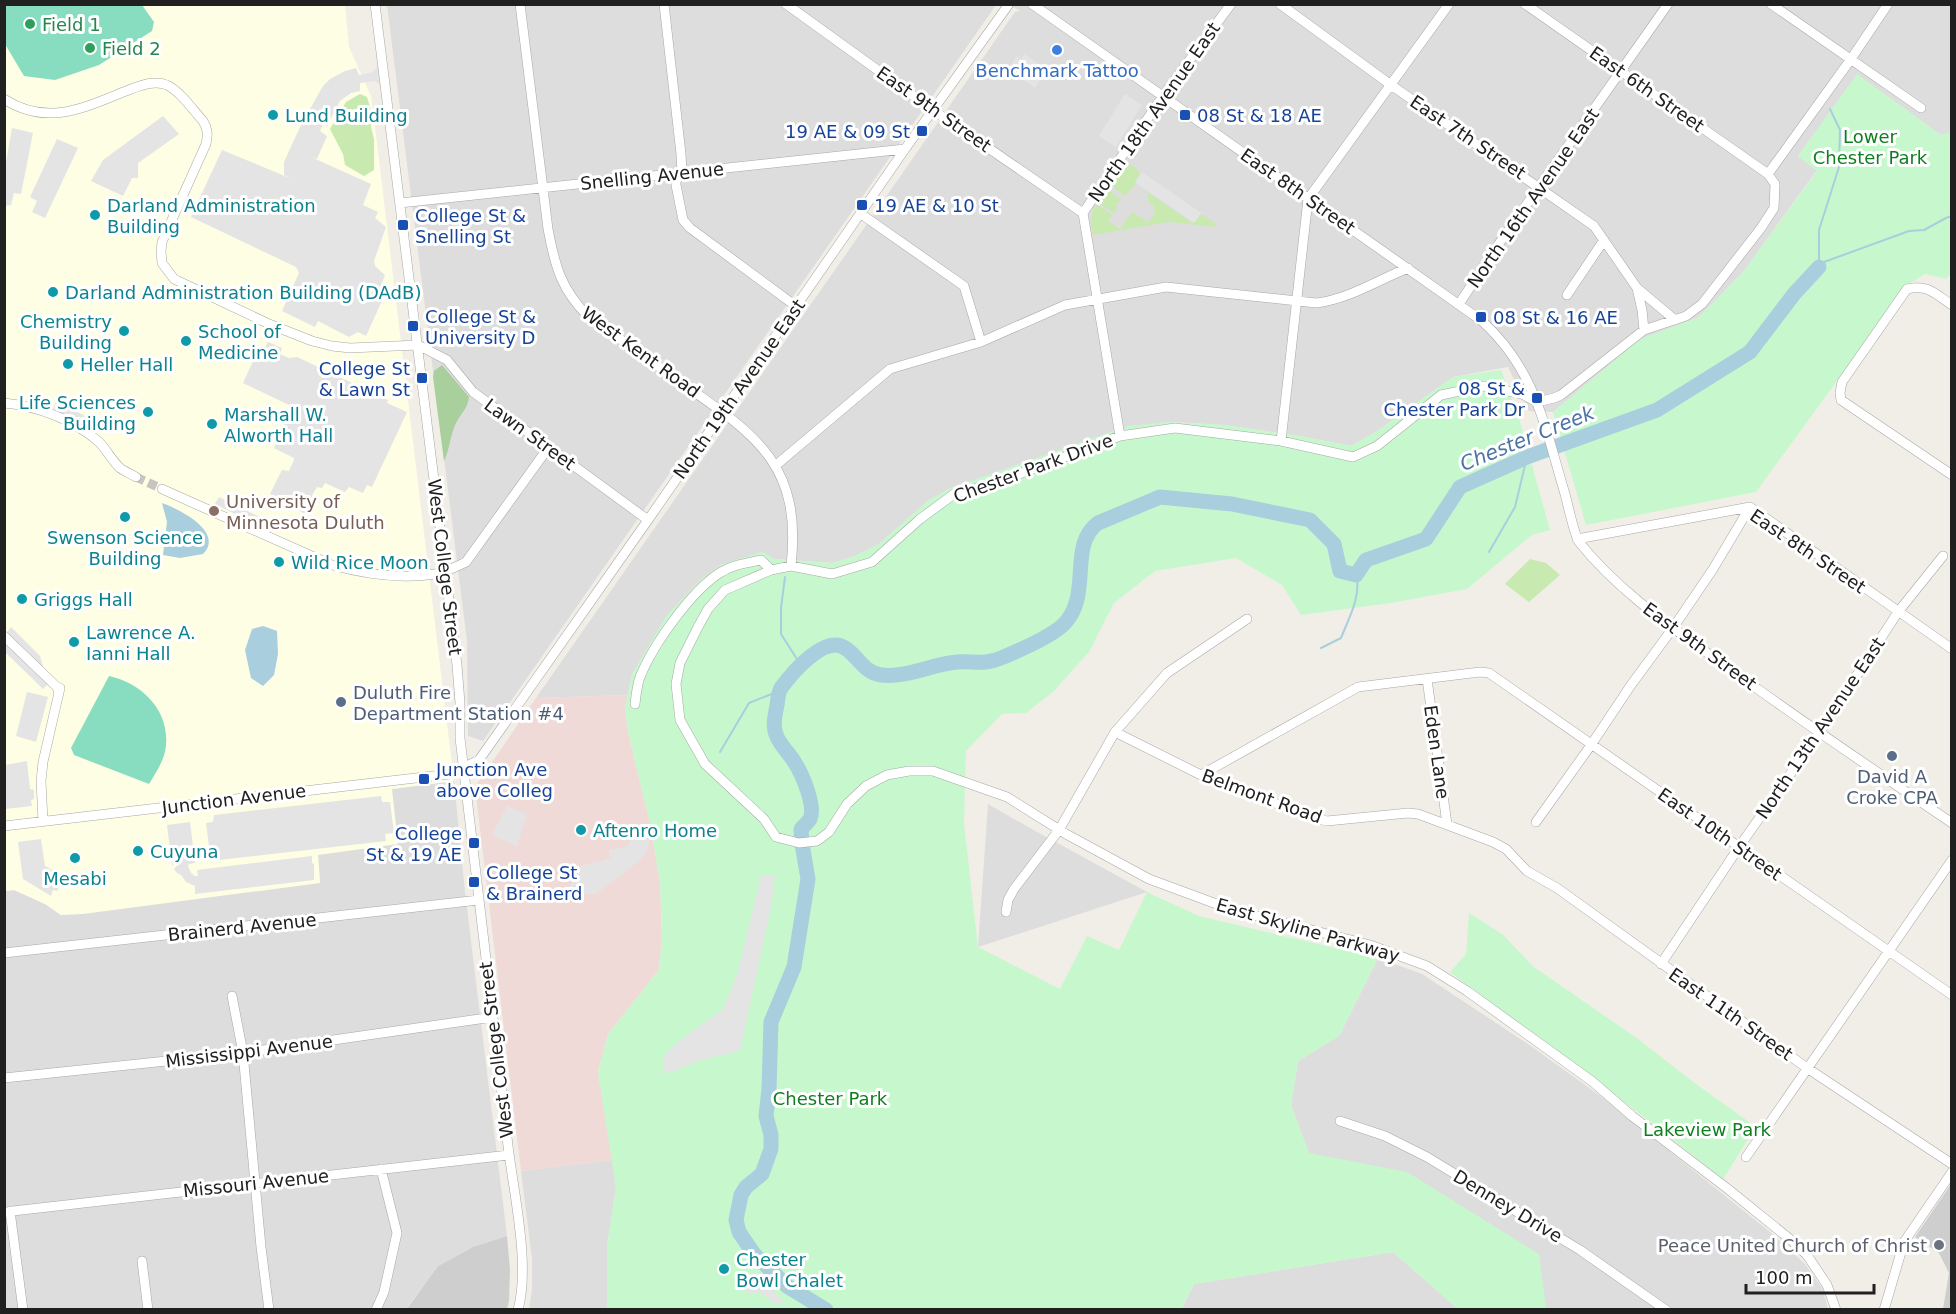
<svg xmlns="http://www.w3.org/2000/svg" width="1956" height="1314" viewBox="0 0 1956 1314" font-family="'DejaVu Sans',sans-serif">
  <rect width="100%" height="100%" fill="#f1eee7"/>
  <path fill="#dedddd" d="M 387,5 L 996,5 L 483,741 L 468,736 L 467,641 Z
    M 1010,5 L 1951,5 L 1951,132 L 1941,136 L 1857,75 L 1798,156 L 1817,170 L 1744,271 L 1699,317 L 1640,340 L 1553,412 L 1529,411 L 1508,367 L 1453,377 L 1376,432 L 1351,446 L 1299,436 L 1225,425 L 1169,422 L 951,488 L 929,500 L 879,544 L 853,557 L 832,563 L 774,559 L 762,552 L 632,674 L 628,695 L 536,698 L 1015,12 L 1020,11 Z
    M 454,781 L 465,892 L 507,1236 L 473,1247 L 438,1266 L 406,1309 L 5,1310 L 5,891 L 14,890 L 45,904 L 61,915 L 320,882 L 318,855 L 392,789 Z
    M 988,804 L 1030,828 L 1147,892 L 978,947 Z
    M 1378,958 L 1422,974 L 1528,1044 L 1606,1100 L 1770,1232 L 1805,1264 L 1822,1288 L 1828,1309 L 1546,1309 L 1309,1154 L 1291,1105 L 1298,1061 L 1339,1036 Z
    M 613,1160 L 616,1188 L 607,1246 L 607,1309 L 529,1309 L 532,1290 L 532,1259 L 521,1171 Z
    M 1393,1252 L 1458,1309 L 1181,1310 L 1194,1284 Z"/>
  <path fill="#f0dad7" d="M 628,695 L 625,708 L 628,732 L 650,823 L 660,882 L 662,938 L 659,970 L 608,1034 L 598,1072 L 613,1160 L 521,1171 L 475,787 L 536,698 Z"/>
  <path fill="#fdfee3" d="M 5,5 L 345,5 L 349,47 L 371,96 L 376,135 L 454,781 L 392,789 L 398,844 L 318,855 L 320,883 L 83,914 L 61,915 L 45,904 L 14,890 L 5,891 Z"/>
  <path fill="#cecece" d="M 1951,1184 L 1951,1309 L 1943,1309 L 1949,1273 L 1939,1253 L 1915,1237 Z
    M 507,1236 L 510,1270 L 509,1301 L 507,1309 L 406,1310 L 438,1266 L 473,1247 Z"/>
  <path fill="#c8e9af" d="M 360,94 L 367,97 L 372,114 L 371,127 L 374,139 L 374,170 L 364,176 L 345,165 L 343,154 L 330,129 L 346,102 Z
    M 1127,162 L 1137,169 L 1140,174 L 1135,183 L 1136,184 L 1125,196 L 1110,185 Z
    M 1107,189 L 1122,200 L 1121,201 L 1119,201 L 1116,205 L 1118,207 L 1114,213 L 1098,202 Z
    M 1149,193 L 1191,222 L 1194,223 L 1200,215 L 1203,215 L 1215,223 L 1217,227 L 1168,222 L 1093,235 C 1091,222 1089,215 1097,204 L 1112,215 L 1108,221 L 1120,229 L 1132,212 L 1148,222 L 1155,212 L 1153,210 L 1155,207 L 1148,202 L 1149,199 L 1146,197 Z
    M 1530,559 L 1546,563 L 1560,575 L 1529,602 L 1505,584 Z"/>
  <path fill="#a9cf9d" d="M 442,365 L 469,397 C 468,408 461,413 456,423 C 450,435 450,449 444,461 L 433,377 L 434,371 Z"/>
  <path fill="#c7f8cd" d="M 1857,74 L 1941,135 L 1951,132 L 1951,273 L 1946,279 L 1925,274 L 1907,285 L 1756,492 L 1586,525 L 1553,412 L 1640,339 L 1699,317 L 1744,271 L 1817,171 L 1798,156 Z
    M 1501,370 L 1518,414 L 1550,530 L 1532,535 L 1467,589 L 1391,603 L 1301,615 L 1282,585 L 1236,558 L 1155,571 L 1114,603 L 1089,652 L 1053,692 L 1026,713 L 1002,714 L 966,751 L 964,823 L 978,947 L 1060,989 L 1087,936 L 1119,950 L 1147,892 L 1199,916 L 1378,958 L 1339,1036 L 1298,1061 L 1291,1105 L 1309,1153 L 1407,1172 L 1539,1254 L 1546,1309 L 1458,1309 L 1393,1252 L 1194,1284 L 1181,1309 L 607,1309 L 607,1246 L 616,1188 L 598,1072 L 608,1034 L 659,970 L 662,938 L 660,882 L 650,823 L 628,732 L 625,708 L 632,674 L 667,615 L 701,579 L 722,564 L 762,552 L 774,559 L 832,563 L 853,557 L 879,544 L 929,500 L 951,488 L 1128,426 L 1169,422 L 1225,425 L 1299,436 L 1351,446 L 1376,432 L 1453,377 Z
    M 1469,913 L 1502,934 L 1534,967 L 1638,1039 L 1692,1081 L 1756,1127 L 1723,1179 L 1596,1080 L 1450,972 L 1466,954 Z"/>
  <path fill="#88ddc1" d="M 5,4 L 142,5 L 154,22 L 152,31 L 99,65 L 55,80 L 24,76 L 5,44 Z
    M 109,676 C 141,683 169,709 166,745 C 165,760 156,772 149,784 L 74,755 L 71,748 Z"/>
  <path fill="#e4e4e4" d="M 1024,54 L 1047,70 L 1035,88 L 1009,70 L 1016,56 L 1021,59 Z
    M 378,66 L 380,85 L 375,81 L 360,83 L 360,91 L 351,93 L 340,101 L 327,126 L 323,124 L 320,131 L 327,136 L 317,159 L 311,157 L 371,184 L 363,205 L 378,212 L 375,218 L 386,227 L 374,261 L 375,266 L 385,275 L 380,288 L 386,292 L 366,336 L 358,332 L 349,337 L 318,321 L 315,327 L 282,311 L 299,273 L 296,267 L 191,217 L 222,150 L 292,179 L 284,175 L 284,162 L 301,125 L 323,86 L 330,79 L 345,71 L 356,68 L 359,75 L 373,72 Z
    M 1125,94 L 1142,105 L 1116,147 L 1099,136 Z
    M 163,116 L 179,134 L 138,163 L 138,178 L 132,178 L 123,196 L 91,181 L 103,160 Z
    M 12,128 L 33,133 L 21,194 L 14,193 L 11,205 L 5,206 L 5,168 Z
    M 57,139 L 78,148 L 45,218 L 32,212 L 37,201 L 30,197 Z
    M 1142,172 L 1201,213 L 1194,223 L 1135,182 Z
    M 268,342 L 282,348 L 280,354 L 289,358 L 297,357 L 388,400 L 387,403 L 407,412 L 372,487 L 367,485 L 363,493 L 349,487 L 345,492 L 325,483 L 322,488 L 317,487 L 312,495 L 317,499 L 307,515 L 270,494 L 282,470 L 289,471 L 294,460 L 294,458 L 274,448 L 291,408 L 289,405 L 243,383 L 254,359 L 260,357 Z
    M 56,401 L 85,416 L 80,424 L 53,409 Z
    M 219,497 L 274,524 L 270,532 L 215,504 Z
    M 11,627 L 40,656 L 48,684 L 43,689 L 5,652 L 4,636 Z
    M 27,692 L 48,697 L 36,742 L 16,736 Z
    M 27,761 L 30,789 L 34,790 L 34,799 L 31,800 L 32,806 L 5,809 L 5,765 Z
    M 381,796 L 382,802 L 390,802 L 394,833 L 385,834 L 386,841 L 219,860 L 219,854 L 210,854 L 206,823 L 213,822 L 214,815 Z
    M 507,806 L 527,814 L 517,847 L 492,835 Z
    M 190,822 L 195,863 L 189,864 L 188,866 L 191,873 L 195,876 L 198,876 L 197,870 L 312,856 L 312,863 L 314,864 L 314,880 L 195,894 L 195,886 L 186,882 L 181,875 L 177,873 L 174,869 L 178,865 L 172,865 L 167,825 Z
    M 631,824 L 649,825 L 649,844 L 643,858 L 596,894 L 574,894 L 568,889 L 578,872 L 577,867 L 610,858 L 609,850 L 628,846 L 630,841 Z
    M 41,839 L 45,866 L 61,875 L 59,880 L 62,883 L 57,891 L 53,890 L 51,896 L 23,879 L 18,842 Z
    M 775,875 L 771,907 L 740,1051 L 701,1060 L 671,1072 L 663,1073 L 664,1057 L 670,1049 L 687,1035 L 723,1009 L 737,975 L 761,876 Z
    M 755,1272 L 786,1304 L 775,1303 L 758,1292 L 750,1294 L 734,1283 Z"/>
  <path fill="#a9cedd" d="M 162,503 C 179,509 225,532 203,554 L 180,558 L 163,555 L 167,522 Z
    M 263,626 L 277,631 L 278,654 L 274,675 L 263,686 L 251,678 L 245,650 L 252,629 Z"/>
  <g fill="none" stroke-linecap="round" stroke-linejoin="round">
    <path stroke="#a9cedd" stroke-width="2" d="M 1819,267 L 1819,230 L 1839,167 L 1840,130 L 1830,109
      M 1819,267 L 1824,262 L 1909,231 L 1924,230 L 1946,218 L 1952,216
      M 1489,552 L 1515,507 L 1527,457
      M 785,577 L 781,608 L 781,634 L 800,664
      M 1321,648 L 1341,638 C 1348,620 1362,595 1356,575
      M 720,752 L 749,703 L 779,691"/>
    <path stroke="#a9cedd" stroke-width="15" d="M 826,1310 L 787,1286 L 754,1254 L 739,1232 L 736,1220 L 741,1195 L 746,1187 L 762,1174 L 771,1149 L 771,1135 L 766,1116 L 769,1089 L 771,1022 L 794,967 L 808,879 L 802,844 L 801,829 C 804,826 808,822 810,819 C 816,806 802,774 795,763 C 790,754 781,746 777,737 C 772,726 775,716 777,705 C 778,699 778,693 781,688 C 792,673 825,634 845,648 C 858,656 864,673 881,675 C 908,678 932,664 957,662 C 974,661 985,665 1001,658 C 1018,651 1053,636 1065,623 C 1092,594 1068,545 1098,523 L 1160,497 L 1232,504 L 1310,520 L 1334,544 L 1340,571 L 1356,575 L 1366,560 L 1426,539 L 1460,487 L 1527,457 L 1657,410 L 1750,352 L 1794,294 L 1819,267"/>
    <path stroke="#c7c5bf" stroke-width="9" stroke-dasharray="9 4.5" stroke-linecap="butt" d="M 136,477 L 162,489"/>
    <g stroke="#a7a7a7" stroke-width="10">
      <path id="minor" d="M 375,4 L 457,665 L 460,703 L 460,738 C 476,871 491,1004 507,1137 C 512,1187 531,1262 518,1310
        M 520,4 L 548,229 C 555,266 561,290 589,317 C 621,340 654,363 686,386 C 759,437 802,467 791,566
        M 664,4 L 681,154 L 682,172 L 676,181 L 676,185 L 683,220 L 690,228 L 797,307
        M 786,4 L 933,110 L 1083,213
        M 1032,4 L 1482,321 C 1536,370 1545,428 1565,494 C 1568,505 1574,534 1579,542 C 1619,592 1673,628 1724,665 C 1799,719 1875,771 1952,823
        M 1280,4 L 1391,85 L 1594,226 L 1637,288 L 1675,320
        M 1525,4 L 1768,174
        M 1771,4 L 1921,108
        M 4,99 C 49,128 87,106 131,89 C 142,85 155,80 167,85 C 181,92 192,109 203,121 C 208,129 208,135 206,144 L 162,242 L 161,251 L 162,263 L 174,279 L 269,324 L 312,341 L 332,346 L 350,348 L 418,345 L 447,360 L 473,392 L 648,520
        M 400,203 L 905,149
        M 861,214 L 964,286 L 981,342
        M 1637,288 L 1642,310 L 1644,330
        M 1567,295 L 1604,240
        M 1459,304 L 1498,245 L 1668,4
        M 1952,305 C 1935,294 1928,284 1907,289 L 1842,382 L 1840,393 L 1841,400 L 1952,475
        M 1537,402 L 1522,394 L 1484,386 L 1441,395 L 1377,446 L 1353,457 L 1281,441 L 1175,428 L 1120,436 L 998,482 L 954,494 L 920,519 L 872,562 L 832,574 L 791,566 L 771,570 L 725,590 L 708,609 L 698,627 L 680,663 L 676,684 L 680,720 L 705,764 L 764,819 L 776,837 L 799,843 L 817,841 L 829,832 L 847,804 L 866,786 L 887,775 L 909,771 L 933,771 L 1007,797 L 1066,834 L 1149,879 L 1230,909 L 1370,945 L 1427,966 L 1467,991 L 1593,1082 L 1632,1116 L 1728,1189 L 1791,1240 L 1807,1255 L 1827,1285 L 1836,1310
        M 1537,402 L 1554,398 L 1561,395 L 1644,330 L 1686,316 L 1702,304 L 1761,228 L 1774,208 L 1775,184 L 1768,174 L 1851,59 L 1888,4
        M 4,403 C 38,406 74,420 99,442 C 107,450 112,461 120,468 C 124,471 131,474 136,477
        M 1120,436 L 1083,213 L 1163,96 L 1231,4
        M 1281,441 L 1308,199 L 1449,4
        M 775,466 L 890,369 L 981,342 L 1065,305 L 1166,287 L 1316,303 C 1349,299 1378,280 1408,268
        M 162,489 L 332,565 C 364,574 402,579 435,574 C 446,572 456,567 466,562 L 548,448
        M 1577,539 L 1750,507 L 1952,649
        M 4,636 L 57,687 L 59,694
        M 1427,679 L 1447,824
        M 635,704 C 636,695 637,685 640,677 C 653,645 690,593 718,574 C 731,565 746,563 761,560 L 771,570
        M 1115,732 L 1201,775 L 1314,818 L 1327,821 L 1408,813 L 1418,814 L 1493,842 L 1506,849 L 1527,871 L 1557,888 L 1807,1068 L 1952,1164
        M 1201,775 L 1358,687 L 1480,672 L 1489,673 L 1952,995
        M 43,821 L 41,781 L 43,762 L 60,688
        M 1536,822 L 1591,745 L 1631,685 L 1673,628 L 1713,569 L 1750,507
        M 4,826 L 450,774 L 479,760 L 648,520 L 905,149 L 1009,4
        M 1006,912 L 1008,900 L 1014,889 L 1059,830 L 1115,732 L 1167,673 L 1247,619
        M 4,953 L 479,900
        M 1661,964 L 1739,847 L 1819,733 L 1898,612 L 1943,556
        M 232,996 L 243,1053 L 261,1247 L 269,1310
        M 4,1078 L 243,1053 L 493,1017
        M 1340,1121 L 1385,1136 L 1427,1157 L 1580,1250 L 1666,1310
        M 1746,1157 L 1952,860
        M 10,1211 L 23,1310
        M 4,1212 L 509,1155
        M 142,1261 L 148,1310
        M 376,1310 L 384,1292 L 397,1233 L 381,1169
        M 1884,1310 L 1904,1242 L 1952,1172"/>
    </g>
    <use href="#minor" stroke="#fff" stroke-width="9"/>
  </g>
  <g fill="#2e9e5b" stroke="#fff" stroke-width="2">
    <circle cx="30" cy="24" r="6"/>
    <circle cx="90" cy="48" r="6"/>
  </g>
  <circle fill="#3f7fe0" stroke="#fff" stroke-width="2" cx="1057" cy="50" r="6"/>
  <g fill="#0f9aa8" stroke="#fff" stroke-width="2">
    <circle cx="273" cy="115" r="6"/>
    <circle cx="95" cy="215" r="6"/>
    <circle cx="53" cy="292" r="6"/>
    <circle cx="124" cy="331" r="6"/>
    <circle cx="186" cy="341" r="6"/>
    <circle cx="68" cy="364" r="6"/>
    <circle cx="148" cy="412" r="6"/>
    <circle cx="212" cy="424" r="6"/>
    <circle cx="125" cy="517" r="6"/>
    <circle cx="279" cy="562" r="6"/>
    <circle cx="22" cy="599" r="6"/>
    <circle cx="74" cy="642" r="6"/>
    <circle cx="581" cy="830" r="6"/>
    <circle cx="138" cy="851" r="6"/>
    <circle cx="75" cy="858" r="6"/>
    <circle cx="724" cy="1269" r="6"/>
  </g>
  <g fill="#1a4fb4" stroke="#fff" stroke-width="2">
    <rect x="1179" y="109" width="12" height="12" rx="3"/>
    <rect x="916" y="125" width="12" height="12" rx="3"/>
    <rect x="856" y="199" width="12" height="12" rx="3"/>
    <rect x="397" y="219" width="12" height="12" rx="3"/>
    <rect x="1475" y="311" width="12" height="12" rx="3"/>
    <rect x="407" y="320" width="12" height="12" rx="3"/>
    <rect x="416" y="372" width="12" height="12" rx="3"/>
    <rect x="1531" y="392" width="12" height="12" rx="3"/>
    <rect x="418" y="773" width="12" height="12" rx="3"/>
    <rect x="468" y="837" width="12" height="12" rx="3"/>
    <rect x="468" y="876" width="12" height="12" rx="3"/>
  </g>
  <circle fill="#8d6e63" stroke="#fff" stroke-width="2" cx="214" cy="511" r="6"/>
  <g fill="#5c6f8a" stroke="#fff" stroke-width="2">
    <circle cx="341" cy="702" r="6"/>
    <circle cx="1892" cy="756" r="6"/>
  </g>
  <circle fill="#6b7280" stroke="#fff" stroke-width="2" cx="1939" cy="1245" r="6"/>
  <g text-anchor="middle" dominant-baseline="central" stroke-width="6" stroke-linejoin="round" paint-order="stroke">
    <g font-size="18" fill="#27864d" stroke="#fff" text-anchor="start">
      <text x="42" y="24">Field 1</text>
      <text x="102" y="48">Field 2</text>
    </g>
    <g font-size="18" fill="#366cbe" stroke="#fff">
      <text x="1057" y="70">Benchmark Tattoo</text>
    </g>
    <g font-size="18" fill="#202020" stroke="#fff">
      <text transform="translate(1647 89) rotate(35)">East 6th Street</text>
      <text transform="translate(934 109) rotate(35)">East 9th Street</text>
      <text transform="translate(1154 112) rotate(-55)">North 18th Avenue East</text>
      <text transform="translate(1468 137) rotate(34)">East 7th Street</text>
      <text transform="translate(652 176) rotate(-6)">Snelling Avenue</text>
      <text transform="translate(1298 191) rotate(35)">East 8th Street</text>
      <text transform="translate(1533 198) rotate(-55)">North 16th Avenue East</text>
      <text transform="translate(641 352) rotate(36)">West Kent Road</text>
      <text transform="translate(739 389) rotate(-55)">North 19th Avenue East</text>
      <text transform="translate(530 434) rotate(36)">Lawn Street</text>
      <text transform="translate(1033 468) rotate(-20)">Chester Park Drive</text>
      <text transform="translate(1808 551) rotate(34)">East 8th Street</text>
      <text transform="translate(445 567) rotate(83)">West College Street</text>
      <text transform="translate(1700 646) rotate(36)">East 9th Street</text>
      <text transform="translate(1820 728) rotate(-56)">North 13th Avenue East</text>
      <text transform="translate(1437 752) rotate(82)">Eden Lane</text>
      <text transform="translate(1262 796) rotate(20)">Belmont Road</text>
      <text transform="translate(234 799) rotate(-7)">Junction Avenue</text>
      <text transform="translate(1720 834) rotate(35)">East 10th Street</text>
      <text transform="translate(242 927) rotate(-6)">Brainerd Avenue</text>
      <text transform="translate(1308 930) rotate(16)">East Skyline Parkway</text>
      <text transform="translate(1731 1014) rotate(35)">East 11th Street</text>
      <text transform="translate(496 1050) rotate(-97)">West College Street</text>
      <text transform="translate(249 1051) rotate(-7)">Mississippi Avenue</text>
      <text transform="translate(256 1183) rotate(-6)">Missouri Avenue</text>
      <text transform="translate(1508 1206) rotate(31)">Denney Drive</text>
    </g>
    <g font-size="18" fill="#0d838f" stroke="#fff" text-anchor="start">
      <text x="285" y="115">Lund Building</text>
      <text x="107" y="205">Darland Administration<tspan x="107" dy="21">Building</tspan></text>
      <text x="65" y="292">Darland Administration Building (DAdB)</text>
      <text x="112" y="321" text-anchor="end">Chemistry<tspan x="112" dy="21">Building</tspan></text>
      <text x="198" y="331">School of<tspan x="198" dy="21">Medicine</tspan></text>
      <text x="80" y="364">Heller Hall</text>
      <text x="136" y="402" text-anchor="end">Life Sciences<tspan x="136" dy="21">Building</tspan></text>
      <text x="224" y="414">Marshall W.<tspan x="224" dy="21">Alworth Hall</tspan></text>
      <text x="125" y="537" text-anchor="middle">Swenson Science<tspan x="125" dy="21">Building</tspan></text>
      <text x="291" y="562">Wild Rice Moon</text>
      <text x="34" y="599">Griggs Hall</text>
      <text x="86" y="632">Lawrence A.<tspan x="86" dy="21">Ianni Hall</tspan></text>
      <text x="593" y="830">Aftenro Home</text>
      <text x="150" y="851">Cuyuna</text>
      <text x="75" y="878" text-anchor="middle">Mesabi</text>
      <text x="736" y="1259">Chester<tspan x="736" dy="21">Bowl Chalet</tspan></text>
    </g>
    <g font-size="18" fill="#164399" stroke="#fff" text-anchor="start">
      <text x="1197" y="115">08 St &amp; 18 AE</text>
      <text x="910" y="131" text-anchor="end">19 AE &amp; 09 St</text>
      <text x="874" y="205">19 AE &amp; 10 St</text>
      <text x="415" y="215">College St &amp;<tspan x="415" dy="21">Snelling St</tspan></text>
      <text x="425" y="316">College St &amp;<tspan x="425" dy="21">University D</tspan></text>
      <text x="1493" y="317">08 St &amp; 16 AE</text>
      <text x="410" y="368" text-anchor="end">College St<tspan x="410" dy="21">&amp; Lawn St</tspan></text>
      <text x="1525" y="388" text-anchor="end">08 St &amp;<tspan x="1525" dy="21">Chester Park Dr</tspan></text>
      <text x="436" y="769">Junction Ave<tspan x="436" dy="21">above Colleg</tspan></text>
      <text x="462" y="833" text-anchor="end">College<tspan x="462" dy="21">St &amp; 19 AE</tspan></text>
      <text x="486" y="872">College St<tspan x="486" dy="21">&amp; Brainerd</tspan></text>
    </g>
    <g font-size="18" fill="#0f7e1f" stroke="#fff">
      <text x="1870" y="136">Lower<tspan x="1870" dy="21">Chester Park</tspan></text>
      <text x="830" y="1098">Chester Park</text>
      <text x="1707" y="1129">Lakeview Park</text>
    </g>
    <g font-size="18" fill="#785e54" stroke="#fff" text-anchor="start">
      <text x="226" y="501">University of<tspan x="226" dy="21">Minnesota Duluth</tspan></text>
    </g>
    <g font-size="18" fill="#4e5e75" stroke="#fff" text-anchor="start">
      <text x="353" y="692">Duluth Fire<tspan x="353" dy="21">Department Station #4</tspan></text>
      <text x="1892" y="776" text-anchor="middle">David A<tspan x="1892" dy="21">Croke CPA</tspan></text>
    </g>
    <g font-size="18" fill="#5b616d" stroke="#fff" text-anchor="end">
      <text x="1927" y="1245">Peace United Church of Christ</text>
    </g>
    <g font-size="20" font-style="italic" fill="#4b74a6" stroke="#fff">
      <text transform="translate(1527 438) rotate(-22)">Chester Creek</text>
    </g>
  </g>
  <rect width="1956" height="1314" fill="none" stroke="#202020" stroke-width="12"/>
  <path d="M1746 1284v9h128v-9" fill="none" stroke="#202020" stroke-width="3"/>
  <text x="1755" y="1284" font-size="18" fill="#202020" stroke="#ffffff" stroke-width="4.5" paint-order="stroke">100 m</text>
</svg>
